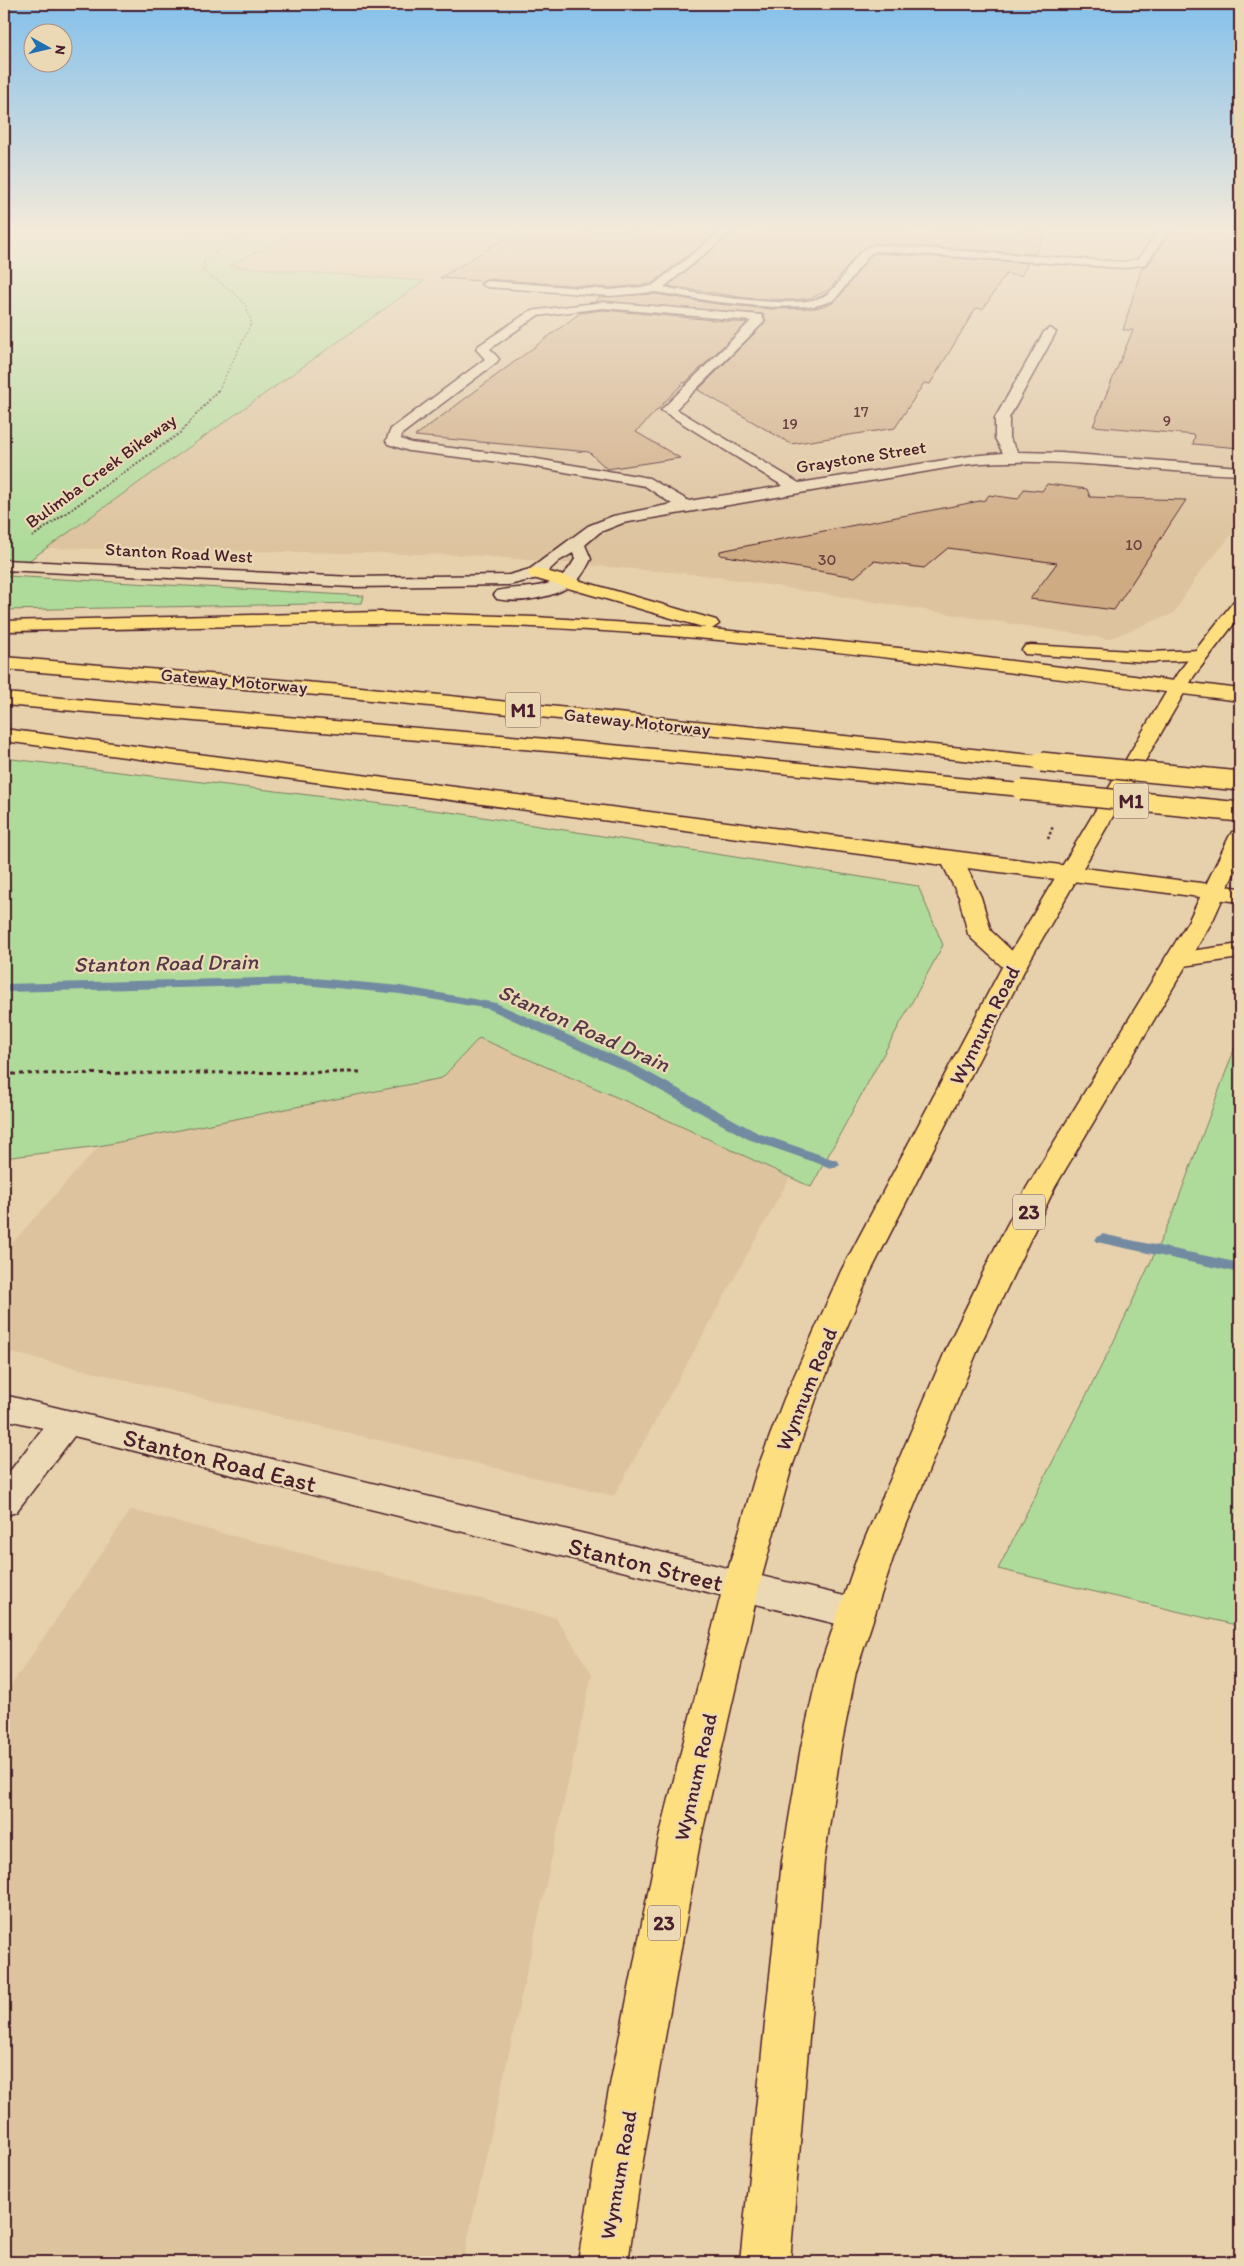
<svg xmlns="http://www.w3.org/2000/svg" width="1244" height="2266" viewBox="0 0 1244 2266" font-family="Itim,sans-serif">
  <rect width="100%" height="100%" fill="#e7d1ac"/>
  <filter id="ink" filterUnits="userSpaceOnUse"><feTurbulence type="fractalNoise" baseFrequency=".02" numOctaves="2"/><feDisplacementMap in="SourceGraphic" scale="10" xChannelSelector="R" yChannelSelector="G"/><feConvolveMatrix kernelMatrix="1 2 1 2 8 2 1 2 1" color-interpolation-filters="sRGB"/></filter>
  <g filter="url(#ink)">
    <path fill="#ddc39e" d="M 298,231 L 1179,231 L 1240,237 L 1240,525 L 1198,575 L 1174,613 L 1108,639 L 705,575 L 469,555 L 44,548 L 423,281 L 228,266 Z
      M 479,1038 L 644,1109 L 790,1177 L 614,1496 L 4,1351 L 4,1252 L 99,1146 L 442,1078 Z
      M 131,1510 L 556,1618 L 592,1674 L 463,2262 L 4,2262 L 4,1696 Z"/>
    <path fill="#aedb99" stroke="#7c7d62" d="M 4,231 L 298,231 L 229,266 L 424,281 L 7,576 L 364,596 L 362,603 L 4,610 Z
      M 4,758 L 457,813 L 918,886 L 943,945 L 811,1187 L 644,1109 L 479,1038 L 442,1078 L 99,1146 L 4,1158 Z
      M 1240,1034 L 1240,1626 L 998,1569 L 1113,1343 L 1172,1216 Z"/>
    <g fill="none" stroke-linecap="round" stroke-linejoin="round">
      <path fill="#738ba1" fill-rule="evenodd" d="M 304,977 L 400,986 L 496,1003 L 635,1065 L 758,1133 L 838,1161 L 840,1164 L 833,1168 L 828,1167 L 748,1139 L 625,1071 L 489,1009 L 400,994 L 304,985 L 4,992 L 4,984 Z
        M 1102,1234 L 1240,1263 L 1240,1273 L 1097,1242 L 1095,1239 Z"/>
    </g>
    <path fill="#cfab84" stroke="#4a1f2b" d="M 517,231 L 719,231 L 651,284 L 610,288 L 487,279 L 483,281 L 440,278 Z
      M 735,231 L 1049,231 L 1034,254 L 873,243 L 858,253 L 830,289 L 811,298 L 793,300 L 746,298 L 668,286 Z
      M 1170,232 L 1240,237 L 1240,448 L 1193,444 L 1195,435 L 1093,426 L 1133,330 L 1123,330 L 1142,267 L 1148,265 Z
      M 876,253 L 1028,263 L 1021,276 L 1006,274 L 983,309 L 976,308 L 930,384 L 924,383 L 895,428 L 791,444 L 698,390 L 763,325 L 766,320 L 763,314 L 595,301 L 600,297 L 655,294 L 717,304 L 771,309 L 816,308 L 833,303 L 838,298 L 871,255 Z
      M 603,310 L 747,323 L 685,383 L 684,382 L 636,432 L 680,458 L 607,469 L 589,452 L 415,436 L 580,313 Z
      M 1047,484 L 1087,489 L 1090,497 L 1186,500 L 1114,610 L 1030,599 L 1057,563 L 948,548 L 924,568 L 874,561 L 855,577 L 720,555 L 720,551 L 985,500 L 989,495 L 1018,499 L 1024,489 L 1042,491 Z"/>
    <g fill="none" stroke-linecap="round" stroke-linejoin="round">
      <g stroke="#4a1f2b" stroke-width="3">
        <path id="minor" d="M 722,231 L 733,231 L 664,287 C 695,294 799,311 824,296 C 845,285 850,251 874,245 L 1123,262 L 1138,259 L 1159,231 L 1169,231 L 1146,264 L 1123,268 L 876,251 L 870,254 L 837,297 L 832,301 L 815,306 L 771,307 L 717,302 L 655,292 L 610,296 L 487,287 L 481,284 L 487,281 L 610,290 L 652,286 Z
          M 603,302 L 761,315 L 764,321 L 762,324 L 676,409 L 799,483 L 970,456 L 1003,453 L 995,438 L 995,418 L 1044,332 L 1050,328 L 1056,332 L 1009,418 L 1009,438 L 1018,452 L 1061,453 L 1240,467 L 1240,475 C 1150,472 1060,456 970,464 L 623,523 L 600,532 L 585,545 L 591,559 C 587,567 583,575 576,582 C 558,597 520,604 497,599 L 494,595 L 497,591 C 528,584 556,594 575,559 L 573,553 L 559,561 L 542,577 L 509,585 L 353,587 L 4,570 L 4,560 L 353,577 L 509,575 L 530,569 L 588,526 L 613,516 L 672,504 L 645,486 L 525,465 L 409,451 L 388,444 L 386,441 L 391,429 L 485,359 L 476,349 L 478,346 L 530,311 ZM 603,308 L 751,321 L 661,410 L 783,486 L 689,501 L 649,478 L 525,457 L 411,443 L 401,439 L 402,434 L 497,362 L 499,359 L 490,349 L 537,316 Z
          M 4,1395 L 857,1599 L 870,1604 L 875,1614 L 870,1624 L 857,1629 L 74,1436 L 16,1512 L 4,1516 L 4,1479 L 43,1428 L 4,1419 Z"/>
      </g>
      <g stroke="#4a1f2b" stroke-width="3">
        <path id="major" d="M 1240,600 L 1240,616 L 1194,676 L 1027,965 L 871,1271 L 816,1399 L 791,1470 L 759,1587 L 700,1842 L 642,2166 L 628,2262 L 578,2262 L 594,2166 L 658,1842 L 723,1587 L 757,1470 L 784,1399 L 841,1271 L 1003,965 L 1177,674 L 1234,601 Z
          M 1240,831 L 1240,860 L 1213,920 L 1055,1187 L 979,1347 L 894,1555 L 856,1672 L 841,1747 L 824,1861 L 790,2262 L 740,2262 L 782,1861 L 801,1747 L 818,1672 L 858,1555 L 947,1347 L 994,1250 L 1027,1187 L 1189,920 L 1229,837 L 1232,832 Z"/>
      </g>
      <g stroke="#4a1f2b" stroke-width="3">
        <path id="highway" d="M 536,568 L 716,620 L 719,624 L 712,629 L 938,652 L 1240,689 L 1240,701 C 1005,673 771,638 533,627 C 356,619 181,629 4,631 L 4,621 L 380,612 L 535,617 L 706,628 L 530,577 L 528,573 L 530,569 Z
          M 1031,645 L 1148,652 L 1201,650 L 1207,651 L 1210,655 L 1207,659 L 1201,660 L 1148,662 L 1025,654 L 1022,650 L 1025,646 Z
          M 4,657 L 341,685 L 1041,756 L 1048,758 L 1051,762 L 1048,766 L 1041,768 L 341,697 L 4,669 Z
          M 4,693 L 559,740 L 1021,784 L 1028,786 L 1031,790 L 1028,794 L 1021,796 L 559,752 L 4,705 Z
          M 4,729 L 1240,888 L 1240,902 L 967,868 L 981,897 L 991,931 L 1027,965 L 1024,970 L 1015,972 L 1006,970 L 972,939 L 968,934 L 959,897 L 943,865 L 4,741 Z
          M 1240,944 L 1240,958 L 1176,967 L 1167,965 L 1164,960 L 1167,955 L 1176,953 Z"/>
      </g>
      <path stroke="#4a1f2b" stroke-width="1" stroke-dasharray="2 2" stroke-linecap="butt" d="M 223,231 L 239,240
        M 218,391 L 251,324 C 249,297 223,285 203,272 L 204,261 L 220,249 L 259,231"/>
      <path stroke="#4a1f2b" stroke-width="2" stroke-dasharray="2 2" stroke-linecap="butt" d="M 32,537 L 180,433 L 219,389"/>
      <path stroke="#4a1f2b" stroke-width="2.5" stroke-dasharray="2.5 2.5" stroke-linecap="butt" d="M 1048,839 L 1053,826"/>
      <path stroke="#4a1f2b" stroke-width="3" stroke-dasharray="4 4" stroke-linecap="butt" d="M 4,1074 L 363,1072"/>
      <use href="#minor" fill="#ebd8b5" fill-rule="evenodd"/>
      <use href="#major" fill="#fedf80" fill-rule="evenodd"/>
      <use href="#highway" fill="#fedf80" fill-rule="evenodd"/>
      <g stroke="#4a1f2b" stroke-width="22" stroke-linecap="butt">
        <path id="highway-bridge" d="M 1041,762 L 1240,781
          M 1021,790 L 1240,812"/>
      </g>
      <use href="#highway-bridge" stroke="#fedf80" stroke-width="19"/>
    </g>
  </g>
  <linearGradient id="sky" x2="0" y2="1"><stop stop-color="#84c0eb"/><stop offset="0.42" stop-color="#f4eada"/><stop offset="1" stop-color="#f4eada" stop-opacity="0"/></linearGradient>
  <rect width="1244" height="548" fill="url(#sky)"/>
  <g text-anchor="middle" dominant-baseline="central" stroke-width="4.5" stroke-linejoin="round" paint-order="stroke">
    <g font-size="16" fill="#6b4241">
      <text x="861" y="411">17</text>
      <text x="1167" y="420">9</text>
      <text x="790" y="423">19</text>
      <text x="1134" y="544">10</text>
      <text x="827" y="559">30</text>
    </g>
    <g font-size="18" fill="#4a1f2b" stroke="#ebd8b5">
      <text transform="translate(861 457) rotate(-9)">Graystone Street</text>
      <text transform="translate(101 471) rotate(-36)">Bulimba Creek Bikeway</text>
      <text transform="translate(179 553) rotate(3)">Stanton Road West</text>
      <text transform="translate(234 681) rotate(5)">Gateway Motorway</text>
      <text transform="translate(637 722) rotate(6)">Gateway Motorway</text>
    </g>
    <g fill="#ebd8b5" stroke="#7a5654" stroke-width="1">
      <rect x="505.5" y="692.5" width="35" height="35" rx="4"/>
      <rect x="1113.5" y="783.5" width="35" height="35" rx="4"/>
      <rect x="1013" y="1194.5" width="32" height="35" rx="4"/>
      <rect x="648" y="1905.5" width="32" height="35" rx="4"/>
    </g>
    <g font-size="20" font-weight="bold" fill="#4a1f2b">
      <text x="523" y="710">M1</text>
      <text x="1131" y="801">M1</text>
      <text x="1029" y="1212">23</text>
      <text x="664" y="1923">23</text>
    </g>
    <g font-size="21" fill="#4a1f2b" stroke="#ebd8b5">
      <text transform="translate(984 1025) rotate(-63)">Wynnum Road</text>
      <text transform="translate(806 1389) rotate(-68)">Wynnum Road</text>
      <text transform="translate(695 1777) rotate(-77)">Wynnum Road</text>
      <text transform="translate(618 2175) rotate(-80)">Wynnum Road</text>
    </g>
    <g font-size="22" font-style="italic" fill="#543a48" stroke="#ebd8b5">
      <text transform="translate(166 963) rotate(-1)">Stanton Road Drain</text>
      <text transform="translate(584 1028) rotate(24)">Stanton Road Drain</text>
    </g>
    <g font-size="25" fill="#4a1f2b" stroke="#ebd8b5">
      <text transform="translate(220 1460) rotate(14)">Stanton Road East</text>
      <text transform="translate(646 1564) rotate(14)">Stanton Street</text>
    </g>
  </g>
  <rect width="1244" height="2266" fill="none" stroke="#ebd8b5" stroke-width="20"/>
  <rect x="10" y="10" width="1224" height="2246" fill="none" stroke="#4a1f2b" stroke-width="2" filter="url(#ink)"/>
  <g transform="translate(48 48) rotate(98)"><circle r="24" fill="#ebd8b5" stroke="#ab8e7e"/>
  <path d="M0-4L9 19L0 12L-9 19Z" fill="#1f6fb2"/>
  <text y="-8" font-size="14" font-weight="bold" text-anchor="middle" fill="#4a1f2b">N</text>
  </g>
</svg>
